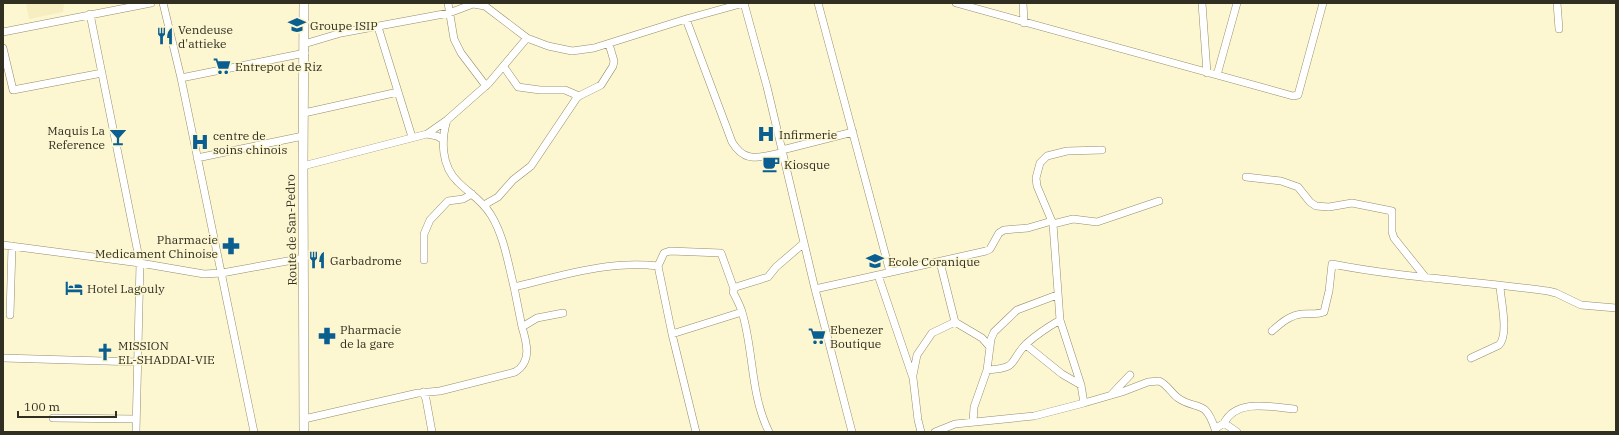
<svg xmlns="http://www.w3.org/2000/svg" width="1619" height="435" viewBox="0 0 1619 435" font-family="'IBM Plex Serif',serif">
  <rect width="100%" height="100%" fill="#fcf6d1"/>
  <path fill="#f6eec1" d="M 26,3 L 64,3 L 63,12 L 29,19 Z"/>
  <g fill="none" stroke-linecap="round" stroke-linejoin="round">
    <g stroke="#938d6b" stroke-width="8">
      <path id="minor" d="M 163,3 L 181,78 L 254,432
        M 448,3 L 454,39 L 461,53 L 486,86
        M 744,3 L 767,87 L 815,289 L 852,432
        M 818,3 L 890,272
        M 956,3 L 1293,96 L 1298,95 L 1323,3
        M 1023,3 L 1024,23
        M 1202,3 L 1207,73
        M 1557,3 L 1559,29
        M 90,14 L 140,263 L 136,432
        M 686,19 L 732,142 C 746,165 760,156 782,153
        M 378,27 L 412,137
        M 3,32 L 151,3
        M 304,44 L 341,33 L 449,13 L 473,4 L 485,6 L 527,38 L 548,46 L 572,51 L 594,48 L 686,19 L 744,3
        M 3,48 L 13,90 L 102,73
        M 504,67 L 518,87 L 540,90 L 565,90 L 579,96
        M 1217,75 L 1237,3
        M 181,78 L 305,53
        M 304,113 L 398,92
        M 447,120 C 441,140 441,166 458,182 C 469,193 483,201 491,215 C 504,236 508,263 514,287 C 561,276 609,260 658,266 L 672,334 L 696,432
        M 427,134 L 447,120 L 489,83 L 527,38
        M 782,150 L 853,132
        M 197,158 L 303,136
        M 303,166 L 427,134 L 437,136 L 442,139
        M 1246,177 L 1281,181 L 1298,187 L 1310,202 L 1316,206 L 1329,207 L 1352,203 L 1392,211 L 1392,232 L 1394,238 L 1426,278
        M 484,205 L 498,197 L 513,180 L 531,166 L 576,99 L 579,96 L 601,85 L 613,66 L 614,61 L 609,44
        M 1053,224 L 1073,219 L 1097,222 L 1159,201
        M 3,245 L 140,263 L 204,274 L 222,273 L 304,258
        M 424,260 L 424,234 L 430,220 L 448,201 L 463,199 L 472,194
        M 940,262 L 955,322 L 982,338 L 990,347
        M 658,266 L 664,253 L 670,251 L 721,253 L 734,289 L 733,292 C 736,298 740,305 742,312 C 754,351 750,394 769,432
        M 878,275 L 913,378 L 918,420 L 921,432
        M 514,287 L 522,327
        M 734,289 L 736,287 L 768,277 L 776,267 L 804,243
        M 815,289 L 986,251 L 990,249 L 999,233 L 1004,230 L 1028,228 L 1052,221
        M 10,315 L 12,246
        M 1272,331 C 1281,323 1290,315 1302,314 C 1310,313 1316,315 1324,312 L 1329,291 L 1332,264 C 1403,278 1476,281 1548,291 L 1556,293 L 1581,305 L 1616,308
        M 672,334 L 742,312
        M 1026,345 L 1062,374 L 1081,385
        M 3,358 L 138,362
        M 1471,358 L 1499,345 C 1509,335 1501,301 1500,287
        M 987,370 C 1019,368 1008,363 1026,344 C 1036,335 1048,327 1060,320
        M 913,375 L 917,355 L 932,333 L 955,322
        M 423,392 L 426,399 L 432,432
        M 1111,395 L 1130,375
        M 1084,403 L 1122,392 L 1148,382 L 1159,381 C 1167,384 1171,393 1178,398 C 1197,411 1205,398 1215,429 L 1224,423 L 1237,432
        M 53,418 L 136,419
        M 304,419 L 418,393 L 440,391 L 515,372 C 532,362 527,343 522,327 L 537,318 L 563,313
        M 973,422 L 974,407 L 987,370 L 991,339 L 994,332 L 1017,310 L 1057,295
        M 1224,423 C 1237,398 1271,407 1294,409
        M 935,432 L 955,424 L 1034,416 L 1084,403 L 1081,385 L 1060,320 L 1053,224 L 1037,186 L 1036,178 L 1040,163 L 1047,156 L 1067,151 L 1102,150"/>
    </g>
    <g stroke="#938d6b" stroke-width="10">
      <path id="major" d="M 304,3 L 303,166 L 304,432"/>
    </g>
    <use href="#minor" stroke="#fff" stroke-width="7"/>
    <use href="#major" stroke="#fff" stroke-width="9"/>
  </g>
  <defs>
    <g id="university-bare" transform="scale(1.38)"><path d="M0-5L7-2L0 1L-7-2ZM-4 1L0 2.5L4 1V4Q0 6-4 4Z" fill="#0a5e90" stroke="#fcf6d1" stroke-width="2.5" paint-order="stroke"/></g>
    <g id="restaurant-bare" transform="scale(1.38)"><path d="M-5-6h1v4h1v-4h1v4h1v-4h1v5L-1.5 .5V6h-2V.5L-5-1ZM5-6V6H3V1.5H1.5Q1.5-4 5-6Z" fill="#0a5e90" stroke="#fcf6d1" stroke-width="2.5" paint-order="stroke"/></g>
    <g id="supermarket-bare" transform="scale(1.38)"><path d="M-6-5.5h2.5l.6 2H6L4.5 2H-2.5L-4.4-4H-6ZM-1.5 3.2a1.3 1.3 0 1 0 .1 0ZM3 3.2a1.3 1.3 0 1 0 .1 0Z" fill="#0a5e90" stroke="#fcf6d1" stroke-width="2.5" paint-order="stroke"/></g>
    <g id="hospital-bare" transform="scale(1.38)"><path d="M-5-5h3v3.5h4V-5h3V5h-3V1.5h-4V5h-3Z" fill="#0a5e90" stroke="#fcf6d1" stroke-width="2.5" paint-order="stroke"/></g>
    <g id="bar-bare" transform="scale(1.38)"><path d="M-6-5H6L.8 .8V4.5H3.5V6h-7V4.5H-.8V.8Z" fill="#0a5e90" stroke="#fcf6d1" stroke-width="2.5" paint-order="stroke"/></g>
    <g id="cafe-bare" transform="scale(1.38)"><path d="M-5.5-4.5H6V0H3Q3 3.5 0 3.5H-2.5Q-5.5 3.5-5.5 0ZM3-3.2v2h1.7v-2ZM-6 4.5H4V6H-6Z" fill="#0a5e90" stroke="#fcf6d1" stroke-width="2.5" paint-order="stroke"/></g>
    <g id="pharmacy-bare" transform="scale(1.38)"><path d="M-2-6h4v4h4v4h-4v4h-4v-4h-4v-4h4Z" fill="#0a5e90" stroke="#fcf6d1" stroke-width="2.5" paint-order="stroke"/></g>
    <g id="school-bare" transform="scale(1.38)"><path d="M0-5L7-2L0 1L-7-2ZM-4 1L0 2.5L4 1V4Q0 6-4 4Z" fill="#0a5e90" stroke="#fcf6d1" stroke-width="2.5" paint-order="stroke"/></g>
    <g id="hotel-bare" transform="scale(1.38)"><path d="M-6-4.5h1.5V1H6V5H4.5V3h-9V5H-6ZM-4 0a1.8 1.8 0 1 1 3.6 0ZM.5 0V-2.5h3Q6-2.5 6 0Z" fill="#0a5e90" stroke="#fcf6d1" stroke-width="2.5" paint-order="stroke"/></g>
    <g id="church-bare" transform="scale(1.38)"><path d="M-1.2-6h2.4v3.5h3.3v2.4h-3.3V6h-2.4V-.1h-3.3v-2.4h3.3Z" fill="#0a5e90" stroke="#fcf6d1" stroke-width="2.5" paint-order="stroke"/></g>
  </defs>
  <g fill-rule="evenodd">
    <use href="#university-bare" x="297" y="25"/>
    <use href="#restaurant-bare" x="165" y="36"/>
    <use href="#supermarket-bare" x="222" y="66"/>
    <use href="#hospital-bare" x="766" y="134"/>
    <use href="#bar-bare" x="118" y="137"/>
    <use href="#hospital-bare" x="200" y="142"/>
    <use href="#cafe-bare" x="771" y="164"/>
    <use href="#pharmacy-bare" x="231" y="246"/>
    <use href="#restaurant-bare" x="317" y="260"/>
    <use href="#school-bare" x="875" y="261"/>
    <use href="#hotel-bare" x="74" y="288"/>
    <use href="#pharmacy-bare" x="327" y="336"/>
    <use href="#supermarket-bare" x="817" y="336"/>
    <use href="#church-bare" x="105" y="352"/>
  </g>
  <g text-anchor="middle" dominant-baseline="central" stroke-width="3" stroke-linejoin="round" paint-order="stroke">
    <g font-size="12" fill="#312f21" stroke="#fcf6d1" text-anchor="start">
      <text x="310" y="25">Groupe ISIP</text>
      <text x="178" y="29">Vendeuse<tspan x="178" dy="14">d'attieke</tspan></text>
      <text x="235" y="66">Entrepot de Riz</text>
      <text x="105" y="130" text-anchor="end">Maquis La<tspan x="105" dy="14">Reference</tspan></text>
      <text x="779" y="134">Infirmerie</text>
      <text x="213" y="135">centre de<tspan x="213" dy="14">soins chinois</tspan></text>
      <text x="784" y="164">Kiosque</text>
      <text x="218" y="239" text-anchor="end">Pharmacie<tspan x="218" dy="14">Medicament Chinoise</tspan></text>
      <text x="330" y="260">Garbadrome</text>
      <text x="888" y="261">Ecole Coranique</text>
      <text x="87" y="288">Hotel Lagouly</text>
      <text x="340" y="329">Pharmacie<tspan x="340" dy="14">de la gare</tspan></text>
      <text x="830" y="329">Ebenezer<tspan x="830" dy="14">Boutique</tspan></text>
      <text x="118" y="345">MISSION<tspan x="118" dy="14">EL-SHADDAI-VIE</tspan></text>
    </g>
    <g font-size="12" fill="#312f21" stroke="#fcf6d1">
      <text transform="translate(291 230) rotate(-91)">Route de San-Pedro</text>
    </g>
  </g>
  <rect width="1619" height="435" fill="none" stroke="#312f21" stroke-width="8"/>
  <path d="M18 411v6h98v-6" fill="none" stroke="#312f21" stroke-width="2"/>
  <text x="24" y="411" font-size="12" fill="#312f21" stroke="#fcf6d1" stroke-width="3" paint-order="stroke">100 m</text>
</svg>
